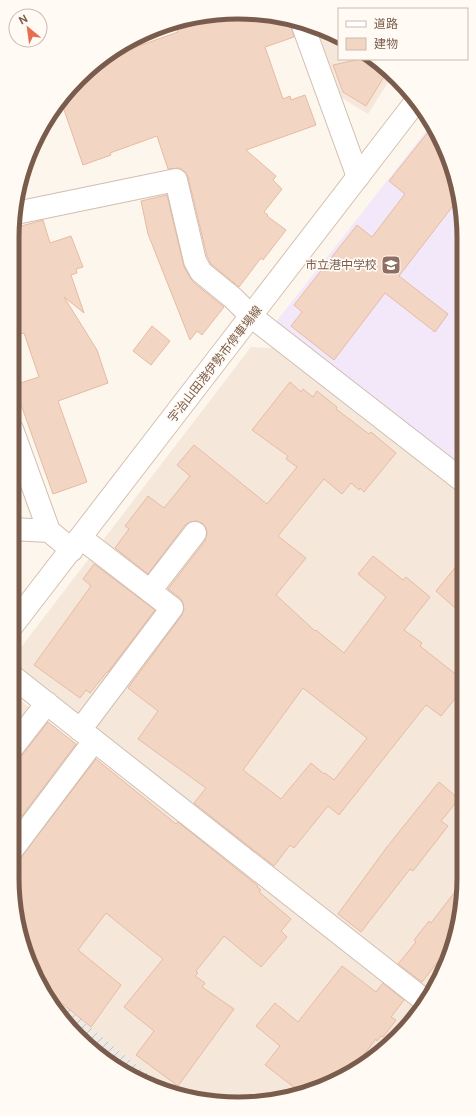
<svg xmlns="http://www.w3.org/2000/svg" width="476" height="1116" viewBox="0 0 476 1116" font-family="'DM Sans','Noto Sans JP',sans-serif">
  <defs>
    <pattern id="industrial-furrows" width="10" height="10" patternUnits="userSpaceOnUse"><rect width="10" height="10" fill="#efe9e4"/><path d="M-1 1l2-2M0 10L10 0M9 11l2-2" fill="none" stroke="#c7c0bb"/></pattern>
  </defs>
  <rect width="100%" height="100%" fill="#fdf6ec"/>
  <path fill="#f5e8da" d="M 316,27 L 339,38 L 339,59 L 373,59 L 392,76 L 368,114 L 342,98 Z
    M 251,347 L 274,348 L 463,496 L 464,878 L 452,951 L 429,991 L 12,666 L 12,659 Z
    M 12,694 L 420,1007 L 408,1027 L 351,1074 L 268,1102 L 194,1100 L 166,1089 L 49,993 L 24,951 L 12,878 Z"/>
  <path fill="url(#industrial-furrows)" d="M 49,993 L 166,1089 L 125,1074 L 68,1027 Z"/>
  <path fill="#f3e8fa" d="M 431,125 L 447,151 L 462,208 L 463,466 L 276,322 Z"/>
  <path fill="#f3d5c3" stroke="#e6bba3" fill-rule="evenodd" d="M 223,13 L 290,21 L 294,37 L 265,47 L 283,99 L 290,96 L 291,100 L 305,95 L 316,125 L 246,150 L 276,176 L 273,180 L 282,189 L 264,212 L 268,215 L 267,216 L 286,230 L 263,260 L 261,258 L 239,287 L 211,264 L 207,256 L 188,177 L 185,172 L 180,168 L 168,169 L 157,136 L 110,153 L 111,155 L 83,165 L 61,101 L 68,89 L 131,41 L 133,48 L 178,32 L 175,25 Z
    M 361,59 L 373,59 L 387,72 L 366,106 L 343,92 L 333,65 Z
    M 432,127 L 447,151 L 459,198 L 399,276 L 448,314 L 435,332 L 385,293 L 334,360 L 291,326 L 302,312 L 294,305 L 357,225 L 372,237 L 405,194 L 389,181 Z
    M 167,195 L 184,267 L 193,282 L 224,307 L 202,335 L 197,331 L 190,340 L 148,234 L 141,201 Z
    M 43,220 L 50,243 L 71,236 L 83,267 L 76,269 L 77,273 L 71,275 L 84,313 L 64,297 L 97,350 L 108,383 L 58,401 L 87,482 L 53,494 L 14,385 L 39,377 L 24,333 L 12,337 L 12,238 L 14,228 Z
    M 152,326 L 170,341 L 151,365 L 133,351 Z
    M 290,382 L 301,392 L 303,389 L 313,397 L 317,391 L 337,407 L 336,409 L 369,434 L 371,432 L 396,453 L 364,492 L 360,488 L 359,490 L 351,483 L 342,494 L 324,479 L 278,536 L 306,558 L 276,595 L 315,631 L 316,630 L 344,653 L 386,597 L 358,574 L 373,556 L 403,580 L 406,577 L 430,597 L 404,630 L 422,643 L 420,646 L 463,680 L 463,689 L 441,716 L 426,705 L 339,815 L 328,806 L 294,848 L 290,845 L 274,866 L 194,803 L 206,788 L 138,739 L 158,711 L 128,688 L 182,615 L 184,609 L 183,603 L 180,598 L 168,589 L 205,541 L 207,534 L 206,528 L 202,523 L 196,521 L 190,522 L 185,525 L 148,574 L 115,548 L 129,529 L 125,526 L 148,496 L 164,508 L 190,476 L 177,465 L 194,445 L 267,504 L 297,467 L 286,459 L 288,456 L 252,430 ZM 303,688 L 367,738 L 334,780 L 325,773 L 324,774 L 311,763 L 281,799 L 243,770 Z
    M 463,558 L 463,615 L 436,591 Z
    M 94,564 L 155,610 L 108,672 L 107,672 L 90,693 L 86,690 L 80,698 L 34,665 L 91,586 L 83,579 Z
    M 48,722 L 76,744 L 22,816 L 12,808 L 12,768 Z
    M 96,759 L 176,824 L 178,822 L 258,886 L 257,887 L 261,890 L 259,892 L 291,919 L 281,931 L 287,937 L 261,967 L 224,936 L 196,971 L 198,973 L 195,976 L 205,983 L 202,987 L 234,1009 L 178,1086 L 136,1055 L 154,1031 L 124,1007 L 163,959 L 106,913 L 78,950 L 121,985 L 91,1027 L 48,992 L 24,951 L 12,878 L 12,869 Z
    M 439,782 L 459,799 L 441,821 L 448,826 L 413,871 L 410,869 L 361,932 L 338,914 L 387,847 Z
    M 464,880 L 454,941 L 422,982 L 398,964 L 416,942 L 414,940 L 429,921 L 431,923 Z
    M 342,966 L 376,992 L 383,983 L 404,1000 L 391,1017 L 396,1020 L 383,1037 L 381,1036 L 377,1041 L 376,1039 L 349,1074 L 299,1091 L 265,1065 L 280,1046 L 256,1026 L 275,1003 L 298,1022 Z"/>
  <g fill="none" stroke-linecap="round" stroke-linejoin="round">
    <g stroke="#d1beb0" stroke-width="24">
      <path id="street" d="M 302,23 L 358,177
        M 16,213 L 176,180 L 195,261 L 201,272 L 233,298 L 252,317 L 463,481
        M 12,429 L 49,531 L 72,550
        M 12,529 L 49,531
        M 150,591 L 195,533
        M 12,676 L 424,1000
        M 80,730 L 172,608 L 81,538
        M 12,748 L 47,703
        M 12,850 L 94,741"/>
    </g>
    <g stroke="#d6c0b0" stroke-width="24">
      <path id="secondary" d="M 12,626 L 417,100"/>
    </g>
    <use href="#street" stroke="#fff" stroke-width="22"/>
    <use href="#secondary" stroke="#fff" stroke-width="22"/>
  </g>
  <defs>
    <g id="school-square" transform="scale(1)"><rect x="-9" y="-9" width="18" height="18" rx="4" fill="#8d6e63" stroke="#fffaf3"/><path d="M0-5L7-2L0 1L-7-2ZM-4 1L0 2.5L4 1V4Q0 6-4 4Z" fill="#fff"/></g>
  </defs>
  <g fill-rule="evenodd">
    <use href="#school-square" x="391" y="265"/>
  </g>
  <g text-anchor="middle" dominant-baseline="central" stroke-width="3.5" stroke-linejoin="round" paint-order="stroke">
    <g font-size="12" fill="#785e54" stroke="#fffaf3" text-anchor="end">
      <text x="377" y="265">市立港中学校</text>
    </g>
    <g font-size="12" fill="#7a5c4d" stroke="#fffaf3">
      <text transform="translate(215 364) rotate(-52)">宇治山田港伊勢市停車場線</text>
    </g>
  </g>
  <path d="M0 0H476V1116H0ZM238 19H238A219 219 0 0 1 457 238V878A219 219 0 0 1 238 1097H238A219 219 0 0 1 19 878V238A219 219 0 0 1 238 19Z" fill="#fffaf3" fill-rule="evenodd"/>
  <path fill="none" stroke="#7a5c4d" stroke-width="5" d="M238 19H238A219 219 0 0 1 457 238V878A219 219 0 0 1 238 1097H238A219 219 0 0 1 19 878V238A219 219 0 0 1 238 19Z"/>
  <rect x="338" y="8" width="130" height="52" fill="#fffaf3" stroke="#cabbb1"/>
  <rect x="346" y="21" width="20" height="6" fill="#ffffff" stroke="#cabbb1"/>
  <text x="374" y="28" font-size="12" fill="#7a5c4d">道路</text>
  <rect x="346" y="38" width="20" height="12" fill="#f3d5c3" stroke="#cabbb1"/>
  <text x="374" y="48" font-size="12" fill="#7a5c4d">建物</text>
  <g transform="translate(28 28) rotate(331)"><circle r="19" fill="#fffaf3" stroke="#cabbb1"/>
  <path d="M0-3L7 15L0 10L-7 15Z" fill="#e76f51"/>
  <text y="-6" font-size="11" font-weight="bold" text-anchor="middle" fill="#7a5c4d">N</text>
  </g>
</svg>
